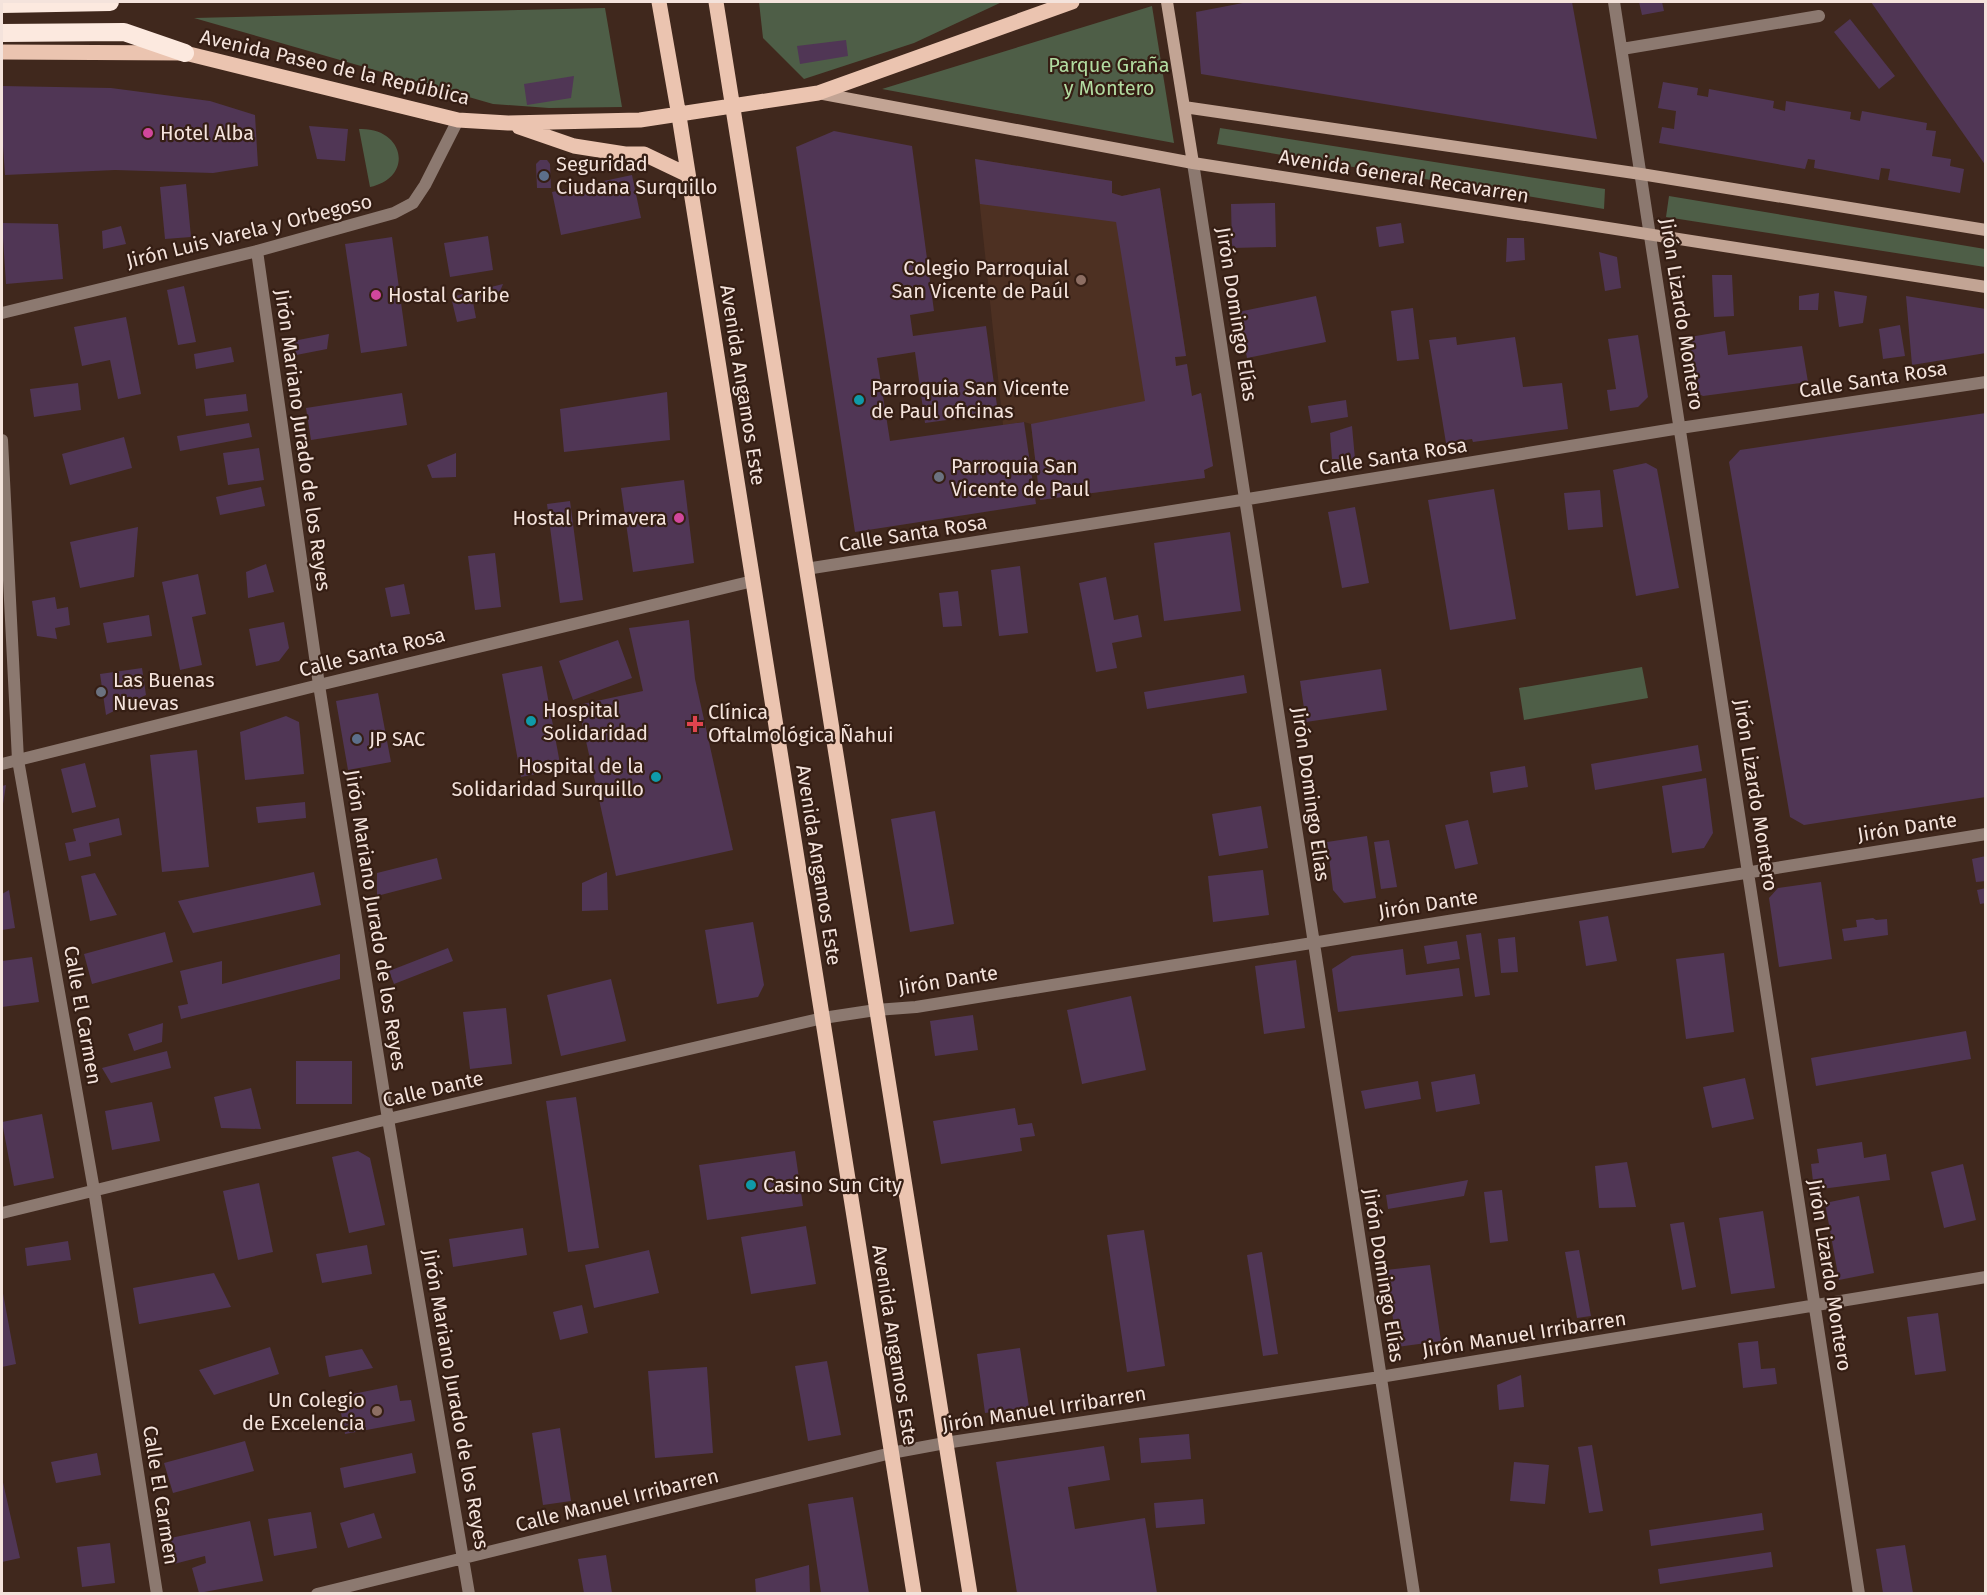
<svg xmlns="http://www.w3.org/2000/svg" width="1987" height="1595" viewBox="0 0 1987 1595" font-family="'Fira Sans',sans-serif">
  <rect width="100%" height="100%" fill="#40281d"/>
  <path fill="#4d3022" d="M 975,159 L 1112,181 L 1112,193 L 1122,196 L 1160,188 L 1186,356 L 1175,357 L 1176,366 L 1192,396 L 1201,393 L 1213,466 L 1204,470 L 1205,478 L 1040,500 L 1031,424 L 1024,422 L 1003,425 Z"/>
  <path fill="#4e5e47" d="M 759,2 L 1002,2 L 914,43 L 804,79 L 763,38 Z
    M 1152,6 L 1174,143 L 882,89 Z
    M 605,8 L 622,107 L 549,108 L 493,104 L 194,18 Z
    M 1220,128 L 1605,189 L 1604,209 L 1217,144 Z
    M 359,129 C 404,127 415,177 370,187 Z
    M 1669,196 L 1985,249 L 1985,267 L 1666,217 Z
    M 1642,667 L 1648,698 L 1524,720 L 1519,688 Z"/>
  <path fill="#503655" d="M 1248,2 L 1572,2 L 1597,139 L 1201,74 L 1196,12 Z
    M 1639,2 L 1662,2 L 1664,11 L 1642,15 Z
    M 1871,2 L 1986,2 L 1986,166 Z
    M 1850,19 L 1895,76 L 1879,89 L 1834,32 Z
    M 846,40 L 848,56 L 800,64 L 797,46 Z
    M 574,76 L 571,98 L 527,105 L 524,84 Z
    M 1663,82 L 1698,88 L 1697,95 L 1708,97 L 1709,89 L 1774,101 L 1773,108 L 1785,111 L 1786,101 L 1851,112 L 1850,119 L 1860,121 L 1862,111 L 1927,123 L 1926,130 L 1936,131 L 1932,156 L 1951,159 L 1950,166 L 1964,169 L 1960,193 L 1888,180 L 1890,169 L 1881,168 L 1879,180 L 1814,168 L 1815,160 L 1808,159 L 1805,169 L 1659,143 L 1662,127 L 1674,129 L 1676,111 L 1658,108 Z
    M 2,86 L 111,88 L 210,101 L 255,115 L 258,166 L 213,173 L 115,170 L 5,175 L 2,132 Z
    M 309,126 L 348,129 L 345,161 L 317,159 Z
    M 834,131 L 912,146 L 934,311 L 910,315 L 913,336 L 986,326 L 998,413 L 925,423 L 915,352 L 877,358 L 890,441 L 1024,422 L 1036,504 L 855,532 L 796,147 Z
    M 975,159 L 1112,181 L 1112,193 L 1122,196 L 1160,188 L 1186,356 L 1175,357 L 1176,366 L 1187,364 L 1192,396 L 1201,393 L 1213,466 L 1204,470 L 1205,478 L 1040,500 L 1031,424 L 1145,401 L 1116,222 L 980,204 Z
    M 540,160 L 547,160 L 550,164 L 551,188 L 537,188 L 536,164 Z
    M 632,175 L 641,218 L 561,235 L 552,192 Z
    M 186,184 L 191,237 L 165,239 L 160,187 Z
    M 1275,203 L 1276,247 L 1232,248 L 1231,204 Z
    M 2,223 L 58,224 L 63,279 L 6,284 Z
    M 1401,223 L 1404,243 L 1379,247 L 1376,227 Z
    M 121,226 L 126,244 L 103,249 L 102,231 Z
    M 488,236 L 493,270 L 450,277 L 444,243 Z
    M 392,237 L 407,346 L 361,353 L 345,244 Z
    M 1507,238 L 1524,238 L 1525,260 L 1506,262 Z
    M 1599,252 L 1617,257 L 1621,288 L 1605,291 Z
    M 1712,275 L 1732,275 L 1734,316 L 1714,317 Z
    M 503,284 L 498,296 L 473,302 L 476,318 L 457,322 L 451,297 Z
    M 184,286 L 196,342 L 178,345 L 167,290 Z
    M 1834,291 L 1867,296 L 1863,323 L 1839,327 Z
    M 1819,293 L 1818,310 L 1799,310 L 1799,296 Z
    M 1316,296 L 1326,342 L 1247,358 L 1238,312 Z
    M 1906,296 L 1986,309 L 1986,353 L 1912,365 Z
    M 1413,308 L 1419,359 L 1397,361 L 1391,311 Z
    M 126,317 L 141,394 L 118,399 L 110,360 L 82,366 L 74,327 Z
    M 1900,325 L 1905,356 L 1883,359 L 1879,329 Z
    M 1725,331 L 1728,355 L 1802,346 L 1808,382 L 1703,396 L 1691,390 L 1684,338 Z
    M 329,334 L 327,349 L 286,357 L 283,343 Z
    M 1638,335 L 1648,397 L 1638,407 L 1610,411 L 1607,390 L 1616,389 L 1608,339 Z
    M 1456,337 L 1457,345 L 1515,337 L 1523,387 L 1562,383 L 1568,429 L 1473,442 L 1472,439 L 1446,443 L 1429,340 Z
    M 231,347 L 234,362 L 196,369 L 194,354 Z
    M 78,383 L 81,410 L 34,417 L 30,389 Z
    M 667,392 L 670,440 L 564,452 L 560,409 Z
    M 402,393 L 407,425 L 311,440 L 306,408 Z
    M 246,394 L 248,411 L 206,416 L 204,399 Z
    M 1346,400 L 1348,417 L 1311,423 L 1308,406 Z
    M 1986,413 L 1986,797 L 1804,825 L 1790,817 L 1729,462 L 1740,450 Z
    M 249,423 L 252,437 L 180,451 L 177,436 Z
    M 1352,426 L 1355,459 L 1332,459 L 1330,433 Z
    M 124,437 L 132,468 L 70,485 L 62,454 Z
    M 259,448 L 264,480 L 228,485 L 223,453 Z
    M 456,453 L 456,477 L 432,478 L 427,465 Z
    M 1646,463 L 1657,469 L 1679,588 L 1636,596 L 1613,470 Z
    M 684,480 L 694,563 L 633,572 L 621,488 Z
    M 261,487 L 265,506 L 220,515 L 216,497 Z
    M 1494,489 L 1516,619 L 1450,630 L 1428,500 Z
    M 1600,490 L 1603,527 L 1568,530 L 1564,493 Z
    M 570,501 L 583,600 L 560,603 L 547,504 Z
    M 1355,507 L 1369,583 L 1342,588 L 1328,512 Z
    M 138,527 L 134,577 L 80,588 L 70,542 Z
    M 1230,532 L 1241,611 L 1164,621 L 1154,543 Z
    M 495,553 L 501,607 L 475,610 L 468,556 Z
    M 266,564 L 274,592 L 248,598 L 246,572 Z
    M 1020,566 L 1028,633 L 999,636 L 991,570 Z
    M 198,574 L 206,614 L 192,617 L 202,665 L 180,670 L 162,582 Z
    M 1106,577 L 1114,620 L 1138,615 L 1142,637 L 1112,643 L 1117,668 L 1096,672 L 1079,583 Z
    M 404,584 L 410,614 L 391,617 L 385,588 Z
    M 958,591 L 962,626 L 943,627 L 939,593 Z
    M 55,597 L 57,609 L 68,607 L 70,625 L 55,628 L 57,639 L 37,636 L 32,601 Z
    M 149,615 L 152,636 L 107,643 L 103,623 Z
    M 689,620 L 695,679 L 733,850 L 616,876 L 578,705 L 643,691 L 629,628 Z
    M 284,622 L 289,648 L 279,661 L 256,666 L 249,629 Z
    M 618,640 L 632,678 L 573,700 L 559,661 Z
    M 542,666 L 561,769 L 521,777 L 502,674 Z
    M 142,668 L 146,695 L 106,715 L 100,674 Z
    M 1381,669 L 1387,710 L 1306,722 L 1300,681 Z
    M 1244,675 L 1247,693 L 1147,709 L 1144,692 Z
    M 378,693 L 391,762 L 348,770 L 336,701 Z
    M 286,716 L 299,722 L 304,774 L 245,780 L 240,732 Z
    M 1698,745 L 1702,771 L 1595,790 L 1591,764 Z
    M 197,750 L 209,867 L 162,872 L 150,755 Z
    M 85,763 L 96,807 L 72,813 L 61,769 Z
    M 1525,766 L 1528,787 L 1493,793 L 1490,772 Z
    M 1706,778 L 1713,833 L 1704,848 L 1672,853 L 1662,786 Z
    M 6,785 L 3,804 L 2,804 L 2,786 Z
    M 305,802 L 306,818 L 258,823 L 256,807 Z
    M 1261,806 L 1268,848 L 1219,856 L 1212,814 Z
    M 935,811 L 954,924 L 910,932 L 891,819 Z
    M 119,818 L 122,835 L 89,843 L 91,856 L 69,861 L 65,843 L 76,841 L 73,829 Z
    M 1468,820 L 1478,864 L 1455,869 L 1445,825 Z
    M 1367,836 L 1376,898 L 1344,903 L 1333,890 L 1327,842 Z
    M 1389,840 L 1397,887 L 1381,889 L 1374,842 Z
    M 1986,856 L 1986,881 L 1976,882 L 1972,859 Z
    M 437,858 L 442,879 L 377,896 L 377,873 Z
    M 1263,870 L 1269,915 L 1213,922 L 1208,876 Z
    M 314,872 L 321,905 L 193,933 L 178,901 Z
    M 607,872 L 608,910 L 582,911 L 582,883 Z
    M 95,873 L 117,915 L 90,921 L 81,876 Z
    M 1821,882 L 1832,959 L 1779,967 L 1769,898 L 1778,888 Z
    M 1986,888 L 1986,903 L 1980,904 L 1977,890 Z
    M 9,890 L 15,928 L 2,930 L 2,894 Z
    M 1608,916 L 1617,961 L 1586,966 L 1579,921 Z
    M 1873,918 L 1876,920 L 1887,919 L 1888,935 L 1844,941 L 1842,929 L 1857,927 L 1856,920 Z
    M 753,922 L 764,985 L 758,997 L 717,1004 L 705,930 Z
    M 165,932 L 173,962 L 92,984 L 84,954 Z
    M 1481,933 L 1490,995 L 1475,997 L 1466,935 Z
    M 1515,937 L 1518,972 L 1501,973 L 1498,939 Z
    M 1457,941 L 1460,959 L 1427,964 L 1424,946 Z
    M 448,948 L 453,961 L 394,984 L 389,971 Z
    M 1403,949 L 1406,975 L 1459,968 L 1463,996 L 1338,1012 L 1332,969 L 1352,956 Z
    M 1724,953 L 1734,1032 L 1686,1039 L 1676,959 Z
    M 340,954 L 340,979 L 181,1019 L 178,1006 L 188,1004 L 180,971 L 222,961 L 222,984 Z
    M 32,957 L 39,1002 L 2,1007 L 2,961 Z
    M 1296,960 L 1305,1028 L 1264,1034 L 1255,966 Z
    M 611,979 L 626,1041 L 561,1056 L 547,995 Z
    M 1131,996 L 1146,1070 L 1082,1084 L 1067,1010 Z
    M 506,1008 L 512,1064 L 470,1069 L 463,1012 Z
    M 973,1015 L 978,1050 L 935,1056 L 930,1021 Z
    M 163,1023 L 162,1042 L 134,1051 L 128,1034 Z
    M 1966,1031 L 1971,1059 L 1816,1086 L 1811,1058 Z
    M 167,1051 L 171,1068 L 111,1083 L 102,1068 Z
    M 296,1061 L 352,1061 L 352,1104 L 296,1104 Z
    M 1475,1074 L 1480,1104 L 1436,1112 L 1431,1082 Z
    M 1745,1078 L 1754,1119 L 1712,1128 L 1703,1087 Z
    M 1418,1081 L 1421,1099 L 1365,1109 L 1361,1091 Z
    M 251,1088 L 261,1129 L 221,1128 L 214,1097 Z
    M 576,1097 L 599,1248 L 568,1252 L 546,1101 Z
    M 152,1102 L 160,1141 L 112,1150 L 105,1111 Z
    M 1015,1108 L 1018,1125 L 1032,1123 L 1035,1136 L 1020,1138 L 1022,1151 L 941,1164 L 933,1121 Z
    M 42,1114 L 54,1178 L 14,1186 L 2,1122 Z
    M 1862,1142 L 1864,1158 L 1886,1154 L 1890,1180 L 1814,1190 L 1811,1164 L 1819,1163 L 1817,1149 Z
    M 358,1151 L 370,1158 L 385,1225 L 349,1233 L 332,1157 Z
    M 795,1151 L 803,1206 L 707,1220 L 699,1165 Z
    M 1627,1162 L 1636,1207 L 1599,1208 L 1595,1166 Z
    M 1963,1164 L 1976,1220 L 1944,1228 L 1931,1172 Z
    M 1468,1180 L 1464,1196 L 1388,1209 L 1386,1195 Z
    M 259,1183 L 273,1252 L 238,1260 L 223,1191 Z
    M 1502,1190 L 1508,1241 L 1490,1243 L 1484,1192 Z
    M 1859,1196 L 1874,1273 L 1839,1280 L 1825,1203 Z
    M 1763,1211 L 1775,1288 L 1731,1294 L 1719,1218 Z
    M 1684,1222 L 1696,1287 L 1682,1290 L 1670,1224 Z
    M 806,1226 L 816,1284 L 751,1294 L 741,1237 Z
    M 523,1228 L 527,1255 L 453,1267 L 449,1239 Z
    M 1144,1230 L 1165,1366 L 1127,1372 L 1107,1235 Z
    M 68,1241 L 71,1260 L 27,1266 L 25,1248 Z
    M 367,1245 L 372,1274 L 322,1283 L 316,1254 Z
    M 649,1250 L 659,1293 L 594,1308 L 585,1265 Z
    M 1579,1250 L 1591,1316 L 1577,1318 L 1565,1252 Z
    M 1262,1252 L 1278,1354 L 1263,1356 L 1247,1255 Z
    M 1430,1265 L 1441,1341 L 1397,1347 L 1386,1270 Z
    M 214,1273 L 231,1307 L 139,1324 L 133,1288 Z
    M 2,1288 L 16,1364 L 2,1367 Z
    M 582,1305 L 588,1333 L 560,1340 L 553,1312 Z
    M 1938,1313 L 1946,1371 L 1915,1375 L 1907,1317 Z
    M 1758,1341 L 1761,1369 L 1775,1368 L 1777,1384 L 1743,1388 L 1738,1343 Z
    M 270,1347 L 279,1374 L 214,1395 L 199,1370 Z
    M 1020,1348 L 1029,1407 L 985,1413 L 977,1354 Z
    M 362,1349 L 373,1368 L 329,1377 L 325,1356 Z
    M 827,1361 L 841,1435 L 808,1441 L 795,1366 Z
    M 707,1367 L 713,1453 L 655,1458 L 648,1371 Z
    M 1521,1375 L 1524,1407 L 1499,1410 L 1497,1385 Z
    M 397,1385 L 400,1401 L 411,1400 L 415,1421 L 345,1434 L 338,1397 Z
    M 560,1428 L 571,1501 L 543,1505 L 532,1433 Z
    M 1189,1434 L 1191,1459 L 1141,1463 L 1139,1438 Z
    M 245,1441 L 254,1471 L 173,1493 L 164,1463 Z
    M 1592,1445 L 1603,1511 L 1589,1513 L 1578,1447 Z
    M 1104,1446 L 1110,1480 L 1068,1487 L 1075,1529 L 1145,1518 L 1157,1593 L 1017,1593 L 996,1462 Z
    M 97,1453 L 101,1475 L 56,1483 L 51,1462 Z
    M 412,1453 L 416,1473 L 344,1488 L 340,1468 Z
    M 1514,1462 L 1549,1465 L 1545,1504 L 1510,1501 Z
    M 2,1478 L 20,1558 L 2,1562 Z
    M 853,1497 L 869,1593 L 821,1593 L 808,1504 Z
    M 1203,1499 L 1205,1524 L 1156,1528 L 1154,1503 Z
    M 311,1512 L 317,1548 L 274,1556 L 268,1519 Z
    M 374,1513 L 382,1538 L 348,1548 L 340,1523 Z
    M 1762,1513 L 1764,1530 L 1651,1546 L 1649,1530 Z
    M 250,1521 L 263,1581 L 199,1593 L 192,1568 L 206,1563 L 205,1556 L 170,1565 L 166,1539 Z
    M 110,1543 L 115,1583 L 82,1587 L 77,1547 Z
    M 1905,1545 L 1913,1593 L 1883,1593 L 1876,1549 Z
    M 1771,1552 L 1773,1567 L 1660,1584 L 1658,1569 Z
    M 606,1555 L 612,1593 L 584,1593 L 578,1559 Z
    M 809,1565 L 810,1593 L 756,1593 L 755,1579 Z"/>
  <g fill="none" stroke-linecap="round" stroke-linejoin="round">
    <path stroke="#8c7970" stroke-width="12" d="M 1614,2 L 1859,1594
      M 1622,49 L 1819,16
      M 1193,163 C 1271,639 1340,1117 1414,1594
      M 257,251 L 319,685 L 388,1119 L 469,1594
      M 2,313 L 257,251 L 394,213 L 413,203 L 425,185 L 458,120
      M 2,440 L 18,760 L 94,1190 L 157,1594
      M 806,569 L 1248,499 L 1680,428 L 1986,382
      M 2,764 L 319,685 L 753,581
      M 2,1213 L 388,1119 L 823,1018 L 876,1010 L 916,1007 L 1986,834
      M 317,1594 L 891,1453 L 945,1443 L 1380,1377 L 1986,1277"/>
    <path stroke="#c2a494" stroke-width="12" d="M 1167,2 L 1193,163
      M 818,93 L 1193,163 L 1986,287
      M 1184,107 L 1641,174 L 1986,230"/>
    <path stroke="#ebc4b0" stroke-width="15" d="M 659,2 L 679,116 L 914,1594
      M 716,2 L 970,1594
      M 2,52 L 185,53 L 458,120 L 508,123 L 640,120 L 818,93 L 1072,2
      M 519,127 L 574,146 L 625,154 L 644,154 L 688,175"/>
    <path stroke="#fce9df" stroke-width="18" d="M 2,4 L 110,2
      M 2,33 L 124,32 L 185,53"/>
  </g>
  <g fill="#d1479c" stroke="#351e14" stroke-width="2">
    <circle cx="148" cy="133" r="6"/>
    <circle cx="376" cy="295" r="6"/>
    <circle cx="679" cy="518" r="6"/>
  </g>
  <g fill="#5c6f8a" stroke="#351e14" stroke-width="2">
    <circle cx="544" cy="176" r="6"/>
    <circle cx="357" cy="739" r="6"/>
  </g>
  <g fill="#8d6e63" stroke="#351e14" stroke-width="2">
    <circle cx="1081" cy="280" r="6"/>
    <circle cx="377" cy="1411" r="6"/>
  </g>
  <g fill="#0f9aa8" stroke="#351e14" stroke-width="2">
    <circle cx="859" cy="400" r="6"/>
    <circle cx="531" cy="721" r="6"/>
    <circle cx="656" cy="777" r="6"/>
    <circle cx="751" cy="1185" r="6"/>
  </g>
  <g fill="#6b7280" stroke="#351e14" stroke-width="2">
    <circle cx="939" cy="477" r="6"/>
    <circle cx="101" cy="692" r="6"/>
  </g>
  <path fill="#e0444e" stroke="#351e14" stroke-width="2" d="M692 715h6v6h6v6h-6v6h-6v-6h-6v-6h6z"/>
  <g text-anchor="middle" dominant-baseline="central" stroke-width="4.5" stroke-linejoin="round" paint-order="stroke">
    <g font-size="20" fill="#b2dca1" stroke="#351e14">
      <text x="1109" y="65">Parque Graña<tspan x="1109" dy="23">y Montero</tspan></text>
    </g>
    <g font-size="20" fill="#f4e3dc" stroke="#351e14">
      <text transform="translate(335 67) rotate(13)">Avenida Paseo de la República</text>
      <text transform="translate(1404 176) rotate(9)">Avenida General Recavarren</text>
      <text transform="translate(249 231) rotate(-14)">Jirón Luis Varela y Orbegoso</text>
      <text transform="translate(1237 314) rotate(81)">Jirón Domingo Elías</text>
      <text transform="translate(1682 314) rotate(81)">Jirón Lizardo Montero</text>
      <text transform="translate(1873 379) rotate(-9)">Calle Santa Rosa</text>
      <text transform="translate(743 385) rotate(81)">Avenida Angamos Este</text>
      <text transform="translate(303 440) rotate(82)">Jirón Mariano Jurado de los Reyes</text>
      <text transform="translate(1393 456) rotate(-9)">Calle Santa Rosa</text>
      <text transform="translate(913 533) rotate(-9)">Calle Santa Rosa</text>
      <text transform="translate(372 652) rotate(-14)">Calle Santa Rosa</text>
      <text transform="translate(1311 794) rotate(82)">Jirón Domingo Elías</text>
      <text transform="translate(1756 795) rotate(81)">Jirón Lizardo Montero</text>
      <text transform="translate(1907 827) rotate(-9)">Jirón Dante</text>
      <text transform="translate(819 865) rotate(81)">Avenida Angamos Este</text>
      <text transform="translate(1428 904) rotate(-9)">Jirón Dante</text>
      <text transform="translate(376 920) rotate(81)">Jirón Mariano Jurado de los Reyes</text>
      <text transform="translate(948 980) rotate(-9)">Jirón Dante</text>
      <text transform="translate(83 1015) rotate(80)">Calle El Carmen</text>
      <text transform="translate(433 1089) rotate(-13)">Calle Dante</text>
      <text transform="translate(1384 1275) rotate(81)">Jirón Domingo Elías</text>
      <text transform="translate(1830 1275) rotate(81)">Jirón Lizardo Montero</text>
      <text transform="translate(1524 1334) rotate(-9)">Jirón Manuel Irribarren</text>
      <text transform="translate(895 1345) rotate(81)">Avenida Angamos Este</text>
      <text transform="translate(456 1399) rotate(80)">Jirón Mariano Jurado de los Reyes</text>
      <text transform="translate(1044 1409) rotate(-9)">Jirón Manuel Irribarren</text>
      <text transform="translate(161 1495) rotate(81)">Calle El Carmen</text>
      <text transform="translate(617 1500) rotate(-14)">Calle Manuel Irribarren</text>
    </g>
    <g font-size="20" fill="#f4e3dc" stroke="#351e14" text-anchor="start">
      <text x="160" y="133">Hotel Alba</text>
      <text x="556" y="164">Seguridad<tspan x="556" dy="23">Ciudana Surquillo</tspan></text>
      <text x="1069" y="268" text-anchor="end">Colegio Parroquial<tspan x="1069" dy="23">San Vicente de Paúl</tspan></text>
      <text x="388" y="295">Hostal Caribe</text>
      <text x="871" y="388">Parroquia San Vicente<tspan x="871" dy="23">de Paul oficinas</tspan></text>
      <text x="951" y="466">Parroquia San<tspan x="951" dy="23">Vicente de Paul</tspan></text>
      <text x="667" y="518" text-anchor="end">Hostal Primavera</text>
      <text x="113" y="680">Las Buenas<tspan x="113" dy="23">Nuevas</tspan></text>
      <text x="543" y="710">Hospital<tspan x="543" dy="23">Solidaridad</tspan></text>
      <text x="708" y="712">Clínica<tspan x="708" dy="23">Oftalmológica Ñahui</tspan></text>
      <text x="369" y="739">JP SAC</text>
      <text x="644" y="766" text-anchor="end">Hospital de la<tspan x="644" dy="23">Solidaridad Surquillo</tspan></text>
      <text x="763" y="1185">Casino Sun City</text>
      <text x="365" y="1400" text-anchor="end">Un Colegio<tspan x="365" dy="23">de Excelencia</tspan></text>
    </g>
  </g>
  <rect width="1987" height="1595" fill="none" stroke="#f4e3dc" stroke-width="6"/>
</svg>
